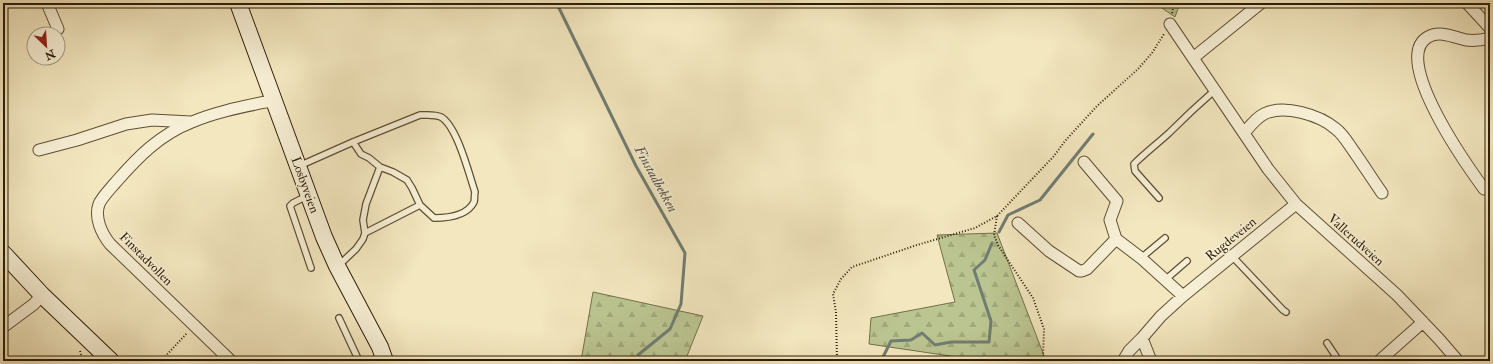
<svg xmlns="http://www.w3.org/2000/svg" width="1493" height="364" viewBox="0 0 1493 364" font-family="'IM FELL Double Pica',serif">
  <defs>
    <pattern id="forest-firs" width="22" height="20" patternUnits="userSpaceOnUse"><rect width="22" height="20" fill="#bbc591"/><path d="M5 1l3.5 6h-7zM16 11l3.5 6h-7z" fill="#a1a97b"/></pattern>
    <pattern id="park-crowns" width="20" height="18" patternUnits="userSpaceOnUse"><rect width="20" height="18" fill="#bbc591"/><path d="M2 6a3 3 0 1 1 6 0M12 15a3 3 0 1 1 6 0" fill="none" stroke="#a1a97b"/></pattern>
  </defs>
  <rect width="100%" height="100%" fill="#f3e7bf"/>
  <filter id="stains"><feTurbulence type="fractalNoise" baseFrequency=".005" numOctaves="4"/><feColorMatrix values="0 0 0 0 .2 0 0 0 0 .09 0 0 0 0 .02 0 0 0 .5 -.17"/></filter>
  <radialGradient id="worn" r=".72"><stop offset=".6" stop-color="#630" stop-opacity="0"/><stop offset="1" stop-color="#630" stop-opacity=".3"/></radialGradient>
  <path fill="url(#forest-firs)" stroke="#74704a" d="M 997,233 L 1046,361 L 984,361 L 869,344 L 871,318 L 955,302 L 937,235 Z
    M 593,292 L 703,316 L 685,361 L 581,361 Z"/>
  <path fill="url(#park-crowns)" stroke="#74704a" d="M 1158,3 L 1180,3 L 1175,17 L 1162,8 Z"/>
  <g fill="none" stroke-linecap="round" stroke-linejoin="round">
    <path stroke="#717d72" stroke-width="3" d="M 553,3 L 559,8 L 636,166 L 685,253 L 681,304 L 670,329 L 638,355 L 638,361
      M 999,232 L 1008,215 L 1040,200 L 1093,134
      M 881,361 L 891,341 L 911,340 L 922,333 L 935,345 L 951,342 L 989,342 L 991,321 L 974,270 L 985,260 L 992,243"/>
    <g stroke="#5e4f33" stroke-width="8">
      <path id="lane" d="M 299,166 L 353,142 L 420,115 C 427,115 435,114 441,117 C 457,126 469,174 475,192 C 474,195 475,199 474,202 C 467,216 447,218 434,218 L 420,205 L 412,188 L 407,180 L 393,172 L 380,167 L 369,158 L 361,154 L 353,142
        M 307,196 L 293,203 L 290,206 L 311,268
        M 1159,198 L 1135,171 L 1134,164 C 1145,153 1157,144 1169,133 C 1184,118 1199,104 1215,90
        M 365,233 L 420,205
        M 1232,256 L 1283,310 L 1286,312
        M 1141,258 L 1165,238
        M 339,265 L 356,249 L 363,239 L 365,233 L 363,220 L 366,204 L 380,167
        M 1165,280 L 1187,261
        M 339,318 L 359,361
        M 1327,343 L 1339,361"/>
    </g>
    <g stroke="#5e4f33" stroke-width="13">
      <path id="street" d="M 47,3 L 58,29
        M 1467,3 L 1490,28
        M 1170,24 L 1268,169 L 1296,204 L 1397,295 L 1439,339 L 1458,361
        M 1193,58 L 1261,3
        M 1244,133 C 1250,126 1256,118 1264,114 C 1284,104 1320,115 1336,129 C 1344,135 1349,145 1355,153 C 1364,166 1373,180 1382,193
        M 39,150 L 77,140 L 126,124 L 152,120 L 191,122
        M 1084,162 L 1117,201 L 1110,220 L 1116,239 L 1141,258 L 1183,296
        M 1484,189 C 1468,167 1390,58 1428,37 C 1439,30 1454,37 1466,40 C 1474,41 1482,40 1490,38
        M 1018,223 L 1049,251 L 1079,271 L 1082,271 L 1087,269 L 1116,239
        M 3,327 L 34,304 L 42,295
        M 1142,338 L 1151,361
        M 231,361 L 110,244 C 102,234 94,218 99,204 C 102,197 111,188 116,182 C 138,157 159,135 192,122 C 218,111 247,106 275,100
        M 1123,361 L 1129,351 L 1142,338 L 1161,316 L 1183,296 L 1296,204
        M 1379,361 L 1423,322"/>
    </g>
    <g stroke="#2d1c04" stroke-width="18">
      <path id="secondary" d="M 238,3 L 324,237 L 337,266 L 380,347 L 385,361
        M 3,253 L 42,295 L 111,361"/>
    </g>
    <path stroke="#2d1c04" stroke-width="2" stroke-dasharray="1 2" stroke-linecap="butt" d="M 1172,13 L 1174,3
      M 997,216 L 994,235 L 998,245 L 1033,298 L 1044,329 L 1043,356 L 1045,361
      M 80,351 L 83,361
      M 161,361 L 187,333
      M 837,361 L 836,312 L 833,294 L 841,279 L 852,267 L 917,245 L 975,228 L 997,216 L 1054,156 L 1065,141 L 1097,106 L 1138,69 L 1152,53 L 1164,34"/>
    <use href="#lane" stroke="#f7efd5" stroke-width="5.5"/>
    <use href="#street" stroke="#f7efd5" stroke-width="11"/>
    <use href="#secondary" stroke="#f7efd5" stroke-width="16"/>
  </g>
  <g text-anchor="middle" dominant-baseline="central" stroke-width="3" stroke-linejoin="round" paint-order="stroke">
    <g font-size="13" fill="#2d1c04" stroke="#f7efd5">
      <text transform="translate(305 185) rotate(70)">Losbyveien</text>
      <text transform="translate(1231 239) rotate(-39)">Rugdeveien</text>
      <text transform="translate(1356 240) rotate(42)">Vallerudveien</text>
      <text transform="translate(146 259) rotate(45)">Finstadvollen</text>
    </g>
    <g font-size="14" font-style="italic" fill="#554" stroke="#f7efd5">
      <text transform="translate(656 179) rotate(61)">Finstadbekken</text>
    </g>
  </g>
  <rect width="1493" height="364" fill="none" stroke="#f3e7bf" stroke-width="16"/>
  <rect x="4" y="4" width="1485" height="356" fill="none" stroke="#2d1c04" stroke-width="2"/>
  <rect x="8" y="8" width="1477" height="348" fill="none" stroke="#2d1c04"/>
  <g transform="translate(46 46) rotate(155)"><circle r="19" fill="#f7efd5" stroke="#a69b81"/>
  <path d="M0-3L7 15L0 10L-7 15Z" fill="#8f2418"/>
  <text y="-6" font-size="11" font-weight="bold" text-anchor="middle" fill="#2d1c04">N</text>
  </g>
  <rect width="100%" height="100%" filter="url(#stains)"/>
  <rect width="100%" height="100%" fill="url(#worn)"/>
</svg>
